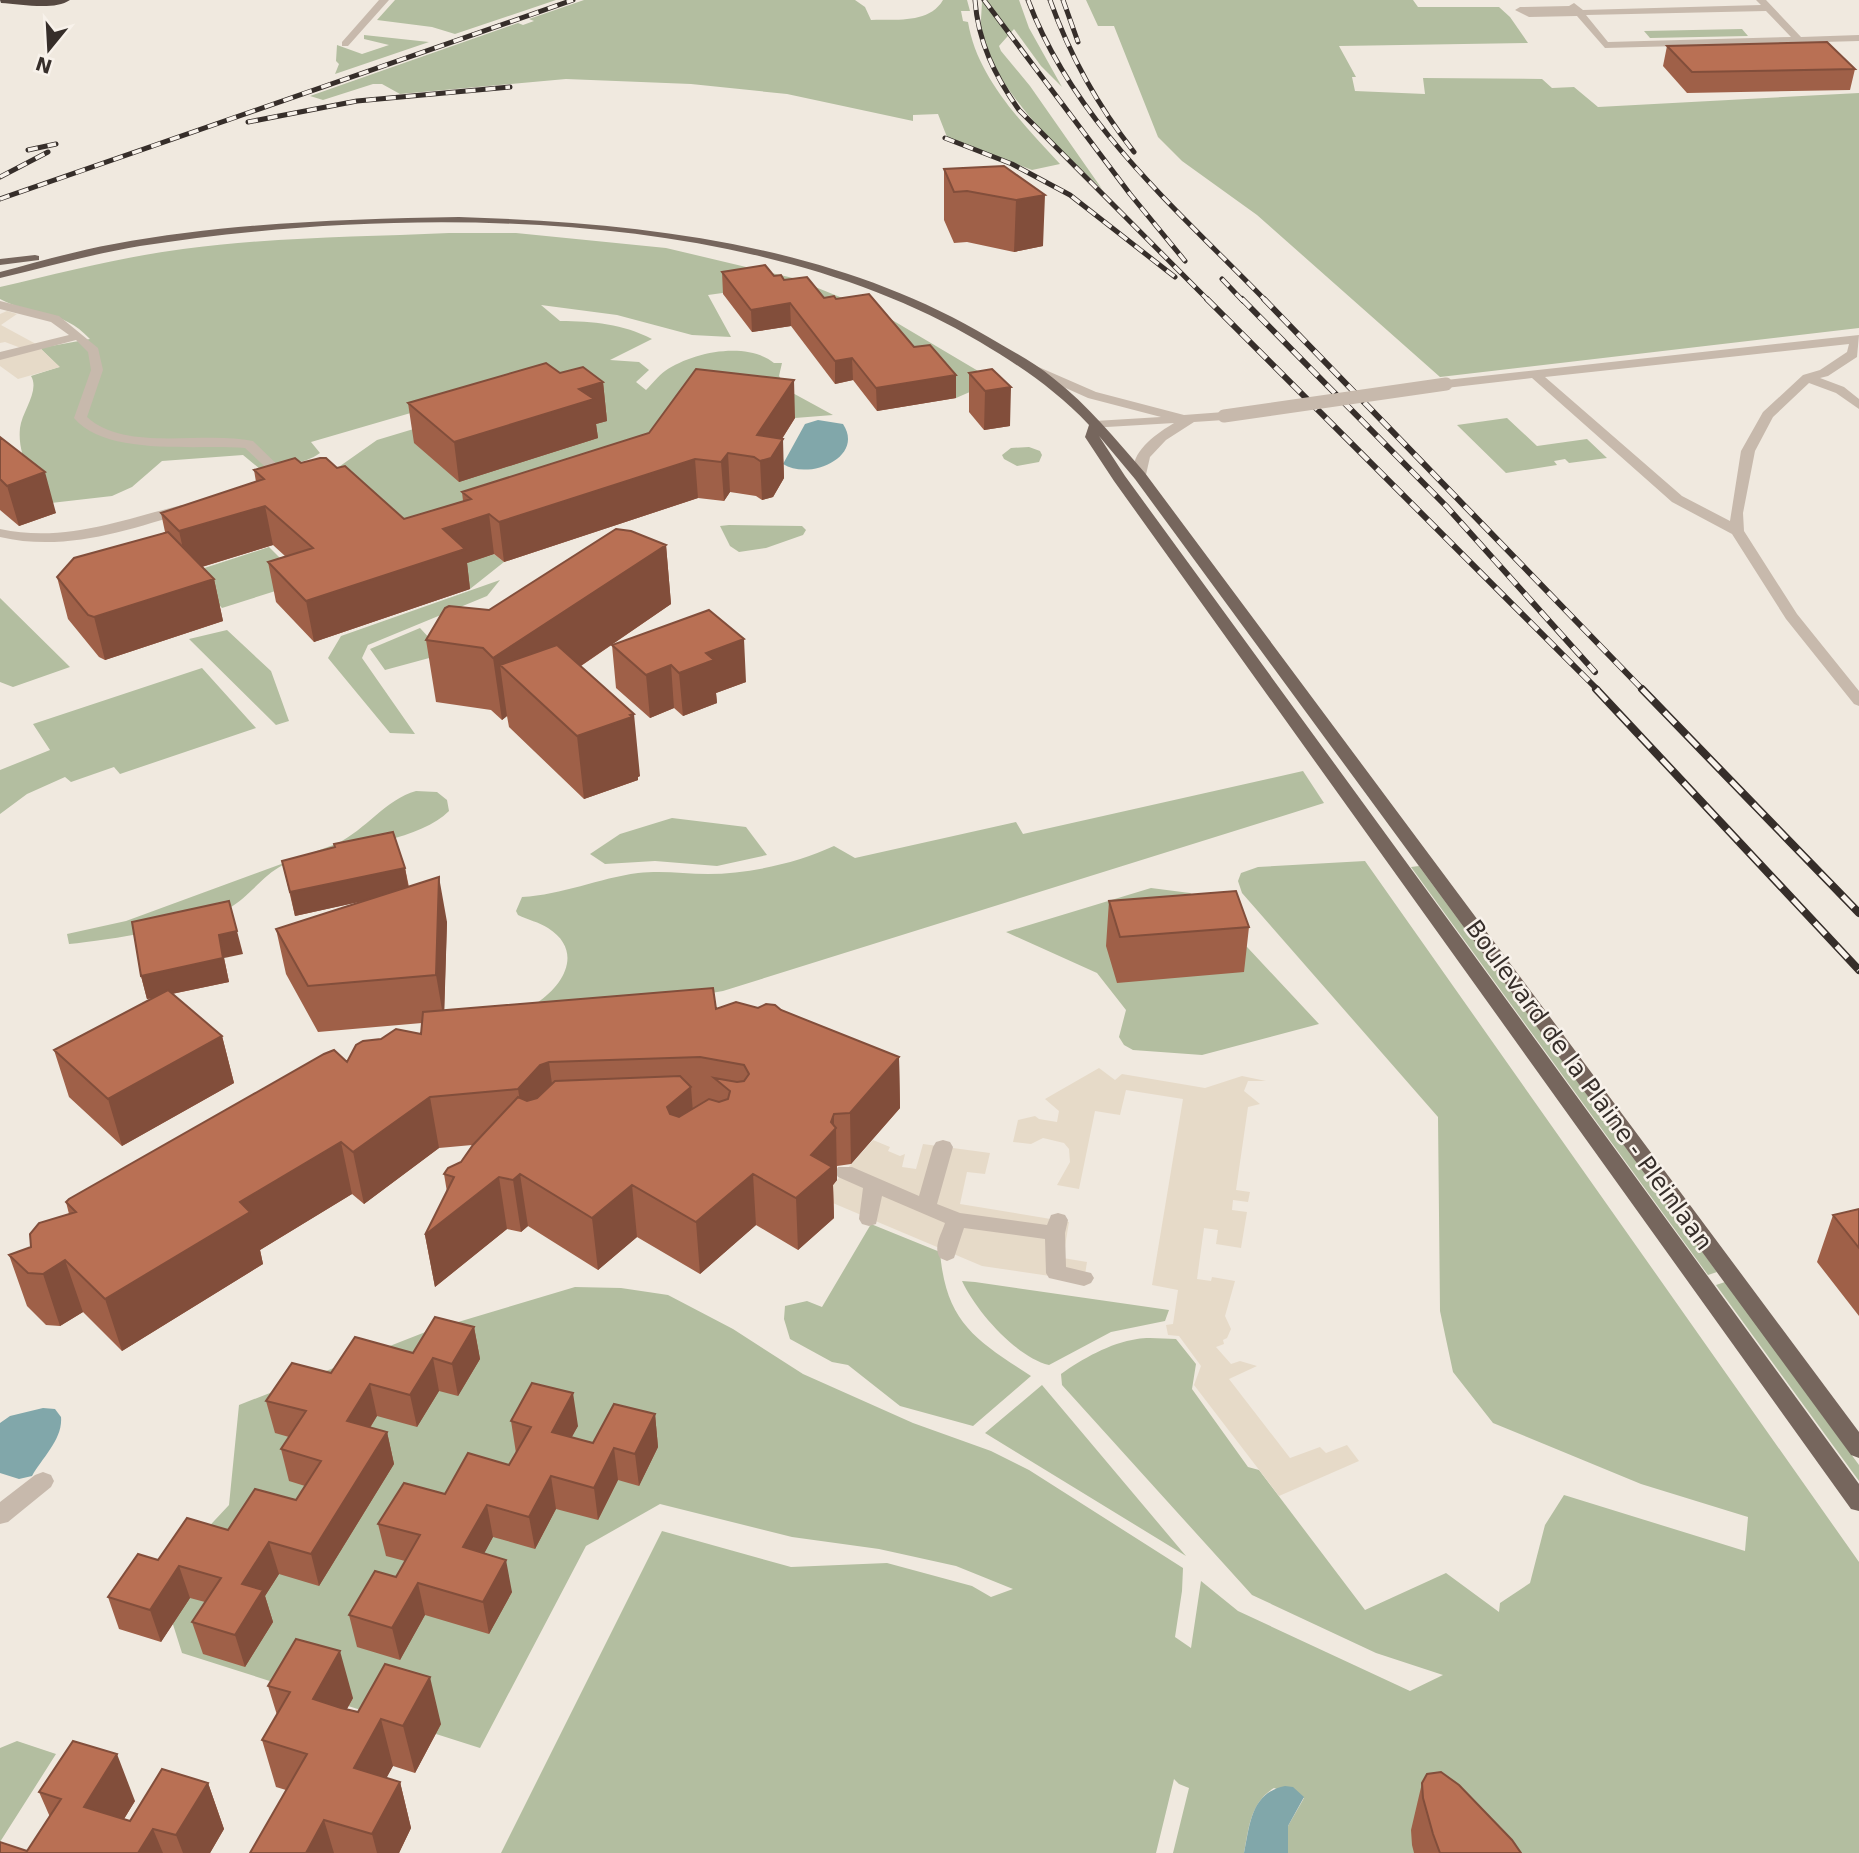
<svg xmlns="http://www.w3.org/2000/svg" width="1859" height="1853" viewBox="0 0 1859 1853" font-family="'DejaVu Sans',sans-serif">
  <rect width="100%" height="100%" fill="#f0e9df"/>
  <path fill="#b3bea0" d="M 395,0 L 556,0 L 455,34 L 432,27 L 377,20 Z
    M 584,0 L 855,0 L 865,7 L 871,20 C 896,19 929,24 943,0 L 967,0 L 970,11 L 961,11 L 963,21 L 968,22 C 977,78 1023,124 1060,164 L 1032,170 L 947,137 L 938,114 L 913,115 L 913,121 L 787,94 L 691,84 L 566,79 L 400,94 L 382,84 L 373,84 L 323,100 L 310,96 L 518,23 L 523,25 L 534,21 L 529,19 Z
    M 982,0 L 1019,0 L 1029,28 L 1062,87 L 1041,66 L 1014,29 L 999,46 L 1001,51 L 1030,86 L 1102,189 C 1057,146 1003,100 983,38 C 979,27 982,12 982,0 Z
    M 1086,0 L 1413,0 L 1418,7 L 1499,7 L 1510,17 L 1528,43 L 1339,46 L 1356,77 L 1352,77 L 1355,91 L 1425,94 L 1423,78 L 1542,79 L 1552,88 L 1574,87 L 1598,107 L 1859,93 L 1859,328 L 1440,377 L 1257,215 L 1182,161 L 1158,137 L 1114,26 L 1098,26 Z
    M 1742,29 L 1748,36 L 1650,38 L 1644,31 Z
    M 364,35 L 429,42 L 335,74 L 339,64 L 336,61 L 337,45 L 362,54 L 389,45 L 364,39 Z
    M 449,233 L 516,233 L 666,248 L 793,278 L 882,314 L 995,381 L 956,398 L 766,287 L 708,295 L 731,337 L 692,335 L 617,315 L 541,305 L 560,321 C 593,321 623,324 652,339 L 610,360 L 639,362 L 649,370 L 636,382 L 646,390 C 652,384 658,376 665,371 C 693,352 746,341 774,363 L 782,363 L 779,376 L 789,391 L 833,415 L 795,418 L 486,557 L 494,554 L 504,562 L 470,589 L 333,471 L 377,440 L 557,386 L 445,403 L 311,442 L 320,453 C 302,466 282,463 260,469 L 243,455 L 162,461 L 132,487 L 112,496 L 51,503 C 34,482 17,457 20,428 C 22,411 40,391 31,376 L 59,367 L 40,348 L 90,339 C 61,308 33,317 0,299 L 0,287 C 60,273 121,257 183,249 C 272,237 360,237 449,233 Z
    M 1507,418 L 1537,446 L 1587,439 L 1607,458 L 1569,463 L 1565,459 L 1554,461 L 1557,465 L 1506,473 L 1457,425 Z
    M 1029,447 L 1040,451 L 1042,455 L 1039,462 L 1017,466 L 1004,459 L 1002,455 L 1011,448 Z
    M 729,525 L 802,526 L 806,530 L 803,535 L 766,548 L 739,552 L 730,546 L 720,526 Z
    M 269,547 L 304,582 L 222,608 L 189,573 Z
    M 500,580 L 487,596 L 368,645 L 362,658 L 415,734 L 390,733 L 328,658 L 341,636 Z
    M 0,598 L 70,667 L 13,687 L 0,682 Z
    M 420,628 L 444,654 L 385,670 L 370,649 Z
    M 227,630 L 271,671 L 289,721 L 276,725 L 189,639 Z
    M 202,668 L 256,728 L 120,774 L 114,767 L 71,782 L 65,777 L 27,794 L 0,814 L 0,770 L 50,750 L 33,724 Z
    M 1303,771 L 1324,803 L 723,991 L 654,1003 L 537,1003 C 564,985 584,951 548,928 C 539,922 528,920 518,915 L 516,911 L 522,897 C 562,895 599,878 638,873 C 664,870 684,874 708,874 C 749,874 797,863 834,846 L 855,858 L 1016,822 L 1023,834 Z
    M 416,791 L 437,792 L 447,800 L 449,811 C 422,839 352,847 314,857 C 304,859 292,860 283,865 C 263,875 249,897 229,908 C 194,927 110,940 69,944 L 67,934 L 126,921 L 336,844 C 366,830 386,799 416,791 Z
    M 672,818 L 746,827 L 767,855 L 717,866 L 655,861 L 605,864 L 590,854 L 620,834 Z
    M 1365,861 L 1859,1562 L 1859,1853 L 1288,1853 L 1288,1826 L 1304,1798 L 1274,1788 C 1250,1803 1249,1828 1244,1853 L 1173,1853 L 1189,1788 L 1179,1784 L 1174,1779 L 1156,1853 L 501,1853 L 662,1531 L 791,1567 L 887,1563 L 972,1586 L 991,1597 L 1013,1589 L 956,1566 L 879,1549 L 792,1537 L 660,1504 L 586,1546 L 480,1748 L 182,1653 L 159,1580 L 229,1505 L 239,1405 L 428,1331 L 575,1287 L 621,1288 L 668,1295 L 733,1329 L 803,1374 L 913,1423 L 991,1451 L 1029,1470 L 1183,1568 L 1182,1591 L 1175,1637 L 1191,1648 L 1201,1581 L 1238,1611 L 1410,1691 L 1443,1675 L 1376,1653 L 1252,1595 L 1062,1385 L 1061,1374 C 1082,1359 1110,1343 1137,1339 C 1149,1337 1164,1339 1176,1339 L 1196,1364 L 1192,1389 L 1248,1467 L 1259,1470 L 1365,1610 L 1446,1573 L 1499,1612 L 1500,1603 L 1530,1583 L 1545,1525 L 1564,1495 L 1745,1551 L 1748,1517 L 1641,1484 L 1493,1423 L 1453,1372 L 1440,1311 L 1438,1117 L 1242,893 L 1238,881 L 1241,873 L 1258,867 Z
    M 1419,866 L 1717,1272 L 1708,1275 L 1411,867 Z
    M 1151,888 L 1190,893 L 1206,903 L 1319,1024 L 1202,1055 L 1133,1050 L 1124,1045 L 1119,1037 L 1126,1010 L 1097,973 L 1006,932 Z
    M 871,1224 L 940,1252 C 946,1323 976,1340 1031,1376 L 973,1426 L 900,1406 L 848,1365 L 832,1362 L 790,1339 L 784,1319 L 785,1306 L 807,1301 L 822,1307 Z
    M 962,1281 L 975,1282 L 1169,1310 L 1165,1321 L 1111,1332 L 1049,1365 C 1016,1357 976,1311 962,1281 Z
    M 1725,1282 L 1859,1465 L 1859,1481 L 1716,1285 Z
    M 1042,1385 L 1186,1556 L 985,1433 Z
    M 17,1741 L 56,1754 L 0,1842 L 0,1748 Z"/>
  <path fill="#e6dac8" d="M 7,311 L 17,314 L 1,325 L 36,344 L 21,348 L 5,342 L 0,343 L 0,314 Z
    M 40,348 L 60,367 L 18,379 L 0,366 L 0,359 Z
    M 1099,1068 L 1115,1080 L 1122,1074 L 1205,1088 L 1242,1076 L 1266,1081 L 1248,1081 L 1244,1091 L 1260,1104 L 1248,1107 L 1236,1190 L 1250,1192 L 1248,1202 L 1233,1200 L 1232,1210 L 1247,1212 L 1241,1248 L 1216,1244 L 1218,1230 L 1204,1228 L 1197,1279 L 1211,1281 L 1212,1277 L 1235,1281 L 1225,1316 L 1231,1329 L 1227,1338 L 1223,1340 L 1224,1344 L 1216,1347 L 1231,1364 L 1240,1361 L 1257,1366 L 1229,1379 L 1290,1458 L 1320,1447 L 1326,1453 L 1347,1445 L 1359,1461 L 1279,1496 L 1194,1385 L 1201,1366 L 1179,1336 L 1168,1335 L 1166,1325 L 1173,1324 L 1178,1290 L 1152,1285 L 1183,1099 L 1126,1090 L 1120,1115 L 1095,1111 L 1079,1189 L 1057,1185 L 1070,1162 L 1069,1149 L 1064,1143 L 1043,1138 L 1031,1144 L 1013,1142 L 1018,1120 L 1035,1116 L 1039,1119 L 1057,1122 L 1059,1111 L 1045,1099 Z
    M 873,1140 L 890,1147 L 888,1151 L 900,1156 L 905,1154 L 902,1167 L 916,1169 L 923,1144 L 990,1153 L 985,1174 L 967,1172 L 960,1204 L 1069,1222 L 1063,1258 L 1087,1262 L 1084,1281 L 982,1266 L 821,1198 Z"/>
  <path fill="#81a7aa" d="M 818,420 L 843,424 C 865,457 809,481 783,464 L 805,424 Z
    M 43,1408 L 55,1409 L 61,1417 C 63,1439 42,1458 32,1476 L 19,1479 L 0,1473 L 0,1423 L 10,1416 Z
    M 1285,1786 L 1293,1787 L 1304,1797 L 1288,1826 L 1288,1853 L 1244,1853 C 1250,1824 1251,1793 1285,1786 Z"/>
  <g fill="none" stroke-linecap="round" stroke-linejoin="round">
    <path fill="#c7b9ac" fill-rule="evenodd" d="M 379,0 L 389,0 L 348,46 L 342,46 L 342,42 Z
      M 1756,0 L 1766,0 L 1801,37 L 1859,35 L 1859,41 L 1605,48 L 1577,16 L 1529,17 L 1515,10 L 1520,7 L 1569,6 L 1574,3 L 1583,10 L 1761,5 ZM 1766,11 L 1791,37 L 1608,42 L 1586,15 Z
      M 0,301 L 59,316 L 98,348 L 103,370 L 87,417 C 126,453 204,430 253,441 L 291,478 L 284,482 L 274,482 L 272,479 L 275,476 L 245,448 C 198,444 106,457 74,418 L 91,370 L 88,352 L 76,340 L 0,360 L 0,352 L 69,335 L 51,322 L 0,309 Z
      M 1859,335 L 1857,357 L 1828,376 L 1820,378 L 1844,387 L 1859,399 L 1859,409 L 1836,393 L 1809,383 L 1773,417 L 1755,451 L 1743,513 L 1744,531 L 1797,614 L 1859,691 L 1859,706 L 1854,704 L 1786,619 L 1732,534 L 1672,502 L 1532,378 L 1446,388 L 1440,384 L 1446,380 ZM 1849,344 L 1847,352 L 1820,370 L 1803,375 L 1763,412 L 1741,451 L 1730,521 L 1682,496 L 1545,377 Z
      M 1034,365 L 1096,392 L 1184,415 L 1224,412 L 1230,416 L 1224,420 L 1194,422 L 1166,440 L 1150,457 L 1145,479 L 1135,479 C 1126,454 1156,434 1174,423 L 1090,428 L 1090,422 L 1095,421 L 1161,417 L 1088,398 L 1030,372 L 1028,369 Z
      M 182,505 L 189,509 L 187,512 C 126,531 64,552 0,537 L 0,529 C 64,543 121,520 182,505 Z
      M 943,1140 L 950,1142 L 953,1147 L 937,1204 L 960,1213 L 1047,1225 L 1051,1215 L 1058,1213 L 1065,1215 L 1068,1220 L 1065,1233 L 1066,1267 L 1091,1273 L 1094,1278 L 1091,1283 L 1084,1286 L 1049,1278 L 1046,1273 L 1045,1239 L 964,1228 L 954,1258 L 947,1261 L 940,1258 C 933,1247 941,1235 945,1223 L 882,1196 L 876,1224 L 869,1226 L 862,1224 L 859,1219 L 863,1188 L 838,1177 L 835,1172 L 838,1167 L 852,1167 L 919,1196 L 933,1147 L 936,1142 Z
      M 43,1472 L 51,1475 L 54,1481 L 51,1487 L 8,1522 L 0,1524 L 0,1502 L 35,1475 Z"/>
    <path fill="#76665d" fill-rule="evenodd" d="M 459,217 C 642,223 830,243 990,338 C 1012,351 1034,362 1053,378 C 1088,405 1116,440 1145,473 L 1859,1432 L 1859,1458 L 1851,1455 L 1135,479 L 1099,436 L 1125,476 L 1859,1484 L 1859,1511 L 1851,1509 L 1114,481 L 1085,437 L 1089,425 C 1056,390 1020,366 980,342 C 748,204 399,206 140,246 C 92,254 47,267 0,278 L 0,272 C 38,262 75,251 114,244 C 227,223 344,219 459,217 Z
      M 35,255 L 39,256 L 39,260 L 0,265 L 0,259 Z"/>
    <path fill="#564942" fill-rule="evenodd" d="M 0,0 L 70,0 C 54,11 21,4 1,3 Z"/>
    <g stroke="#362e2a" stroke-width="5">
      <path id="rail-far2" d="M 975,0 C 978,42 995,76 1019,110 L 1209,301
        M 984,0 L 1130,194 L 1185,261
        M 1028,0 C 1074,123 1177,209 1266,301
        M 1050,0 C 1070,56 1097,105 1134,152
        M 1063,0 L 1078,42
        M 248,122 L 357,101 L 510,87
        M 945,138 L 1012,164 L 1070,195 L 1175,277
        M 28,150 L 56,144
        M 0,177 L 48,152
        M 0,199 L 573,0
        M 1222,279 L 1243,301"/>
    </g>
    <g stroke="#362e2a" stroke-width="6">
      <path id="rail-far1" d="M 1207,299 L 1598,690
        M 1242,299 L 1446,506 L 1595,672
        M 1264,299 L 1643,690"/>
    </g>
    <g stroke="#362e2a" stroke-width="8">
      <path id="rail" d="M 1596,689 L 1859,970
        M 1642,689 L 1859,913"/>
    </g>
    <use href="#rail-far2" stroke="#f8f2eb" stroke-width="3.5" stroke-dasharray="10" stroke-linecap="butt"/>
    <use href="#rail-far1" stroke="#f8f2eb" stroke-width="4.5" stroke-dasharray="12" stroke-linecap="butt"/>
    <use href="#rail" stroke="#f8f2eb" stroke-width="5" stroke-dasharray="16" stroke-linecap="butt"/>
    <path stroke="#c7b9ac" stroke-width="13" d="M 1224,416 L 1446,384"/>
  </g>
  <path fill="#9f6048" d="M 1667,46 L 1855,69 L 1850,90 L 1687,93 L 1663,66 Z
    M 1004,166 L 1043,246 L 1014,252 L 967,242 L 954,243 L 944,220 L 944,169 Z
    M 722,272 L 774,276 L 824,298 L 836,299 L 956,398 L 877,411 L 853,380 L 835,384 L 791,326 L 752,332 L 723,294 Z
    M 992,369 L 1010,426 L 984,430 L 969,412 L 969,373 Z
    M 560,373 L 603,382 L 607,421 L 596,424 L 598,438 L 459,482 L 414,443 L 408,403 Z
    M 795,418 L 782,439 L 784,478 L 773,497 L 762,500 L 756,496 L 730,492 L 724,501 L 698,498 L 504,562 L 494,554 L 467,563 L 470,589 L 314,642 L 276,602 L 268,562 L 285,556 L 273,545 L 202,567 L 214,579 L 223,621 L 105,660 L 99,657 L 68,619 L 57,577 L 165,532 L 161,513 L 256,482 L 254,470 L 301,463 L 337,468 L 404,519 L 463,501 L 462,492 Z
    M 0,437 L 56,513 L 19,526 L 0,510 Z
    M 666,545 L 671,604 L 581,666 L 640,776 L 638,777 L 638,780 L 584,799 L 509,727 L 507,716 L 502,720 L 491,710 L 436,702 L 426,640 L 489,610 Z
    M 612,645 L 746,682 L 716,693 L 717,703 L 683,716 L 674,708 L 650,718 L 616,688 Z
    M 282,861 L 405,868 L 409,887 L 447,922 L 444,1010 L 758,1008 L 781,1010 L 899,1057 L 900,1108 L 851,1164 L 837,1166 L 837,1180 L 833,1185 L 834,1218 L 798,1250 L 756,1225 L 700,1274 L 637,1237 L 598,1270 L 528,1226 L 521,1232 L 507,1229 L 435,1287 L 425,1235 L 447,1192 L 444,1174 L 461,1162 L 472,1145 L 439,1148 L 364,1204 L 352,1194 L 260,1250 L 263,1264 L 122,1351 L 83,1312 L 60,1326 L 46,1325 L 27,1306 L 9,1255 L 31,1247 L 69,1214 L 66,1202 L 347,1062 L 381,1039 L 421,1034 L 422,1023 L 318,1032 L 286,974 L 276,929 L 367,900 L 295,916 Z
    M 1109,901 L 1249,927 L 1244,972 L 1117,983 L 1106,946 Z
    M 243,954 L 224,958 L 229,982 L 172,994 L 222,1036 L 234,1083 L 122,1146 L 69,1097 L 54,1050 L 154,998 L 147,999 L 141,976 Z
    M 1859,1209 L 1859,1316 L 1817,1262 L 1833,1215 Z
    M 474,1327 L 480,1359 L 458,1396 L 439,1391 L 417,1427 L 377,1416 L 370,1428 L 387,1432 L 394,1464 L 319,1586 L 279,1574 L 265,1596 L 273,1622 L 245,1667 L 203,1654 L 192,1622 L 205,1602 L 190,1598 L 161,1642 L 119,1629 L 108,1597 L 158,1560 L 296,1500 L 305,1486 L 289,1481 L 281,1449 L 289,1437 L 275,1433 L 266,1401 L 331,1373 L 413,1353 Z
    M 655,1414 L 658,1447 L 639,1486 L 618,1480 L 598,1520 L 556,1509 L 535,1549 L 493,1537 L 484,1553 L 512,1592 L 489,1634 L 425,1615 L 400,1660 L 357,1647 L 349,1615 L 396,1577 L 405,1561 L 386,1556 L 378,1524 L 509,1465 L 516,1453 L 511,1421 L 578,1426 L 571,1437 L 593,1443 Z
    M 268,1686 L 353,1698 L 347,1709 L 358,1712 L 441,1724 L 415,1773 L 393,1766 L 386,1778 L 400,1782 L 411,1828 L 399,1853 L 250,1853 L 286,1790 L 276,1787 L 262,1740 L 277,1715 Z
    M 208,1783 L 224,1829 L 210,1853 L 0,1853 L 27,1851 L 50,1817 L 39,1792 L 135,1801 L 124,1819 L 130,1821 Z
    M 1422,1783 L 1521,1853 L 1414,1853 L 1412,1845 L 1411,1830 Z"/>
  <path fill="#824e3b" d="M 1045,195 L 1043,246 L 1014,252 L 1016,200 Z
    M 790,303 L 791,326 L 752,332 L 751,310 Z
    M 852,358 L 853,380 L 835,384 L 835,361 Z
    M 956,375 L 956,398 L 877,411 L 876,388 Z
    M 794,380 L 795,418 L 769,459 L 783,439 L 784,478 L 773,497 L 762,500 L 760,461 L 757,435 Z
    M 603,382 L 607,421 L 596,424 L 598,438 L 459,482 L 454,442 L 579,389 Z
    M 1011,387 L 1010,426 L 984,430 L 985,391 Z
    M 728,453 L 730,492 L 724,501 L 721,462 Z
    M 695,459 L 698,498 L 504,562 L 499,522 Z
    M 45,472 L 56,513 L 19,526 L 7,486 Z
    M 265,506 L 273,545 L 188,571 L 179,531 Z
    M 489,514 L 494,554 L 467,563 L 470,589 L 314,642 L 306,601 L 443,529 Z
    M 666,545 L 671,604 L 535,697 L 500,665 L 507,716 L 502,720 L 493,658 Z
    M 214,579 L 223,621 L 105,660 L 94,617 Z
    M 744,639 L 746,682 L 716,693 L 717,703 L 683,716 L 679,673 L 706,653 Z
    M 671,665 L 674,708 L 650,718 L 646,675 Z
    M 634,714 L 640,776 L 638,777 L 638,780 L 584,799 L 577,736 Z
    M 405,868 L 409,891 L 295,916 L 290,892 Z
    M 439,877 L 447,922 L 444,1021 L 436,975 Z
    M 237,931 L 243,954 L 224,958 L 229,982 L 147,999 L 141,976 L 219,935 Z
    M 222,1036 L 234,1083 L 122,1146 L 108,1099 Z
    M 899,1057 L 900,1108 L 851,1164 L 850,1113 Z
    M 549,1062 L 556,1113 L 526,1140 L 518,1089 L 540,1065 Z
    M 691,1087 L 695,1138 L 671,1159 L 667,1107 Z
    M 430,1097 L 439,1148 L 364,1204 L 353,1152 Z
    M 834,1114 L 834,1130 L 836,1128 L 837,1180 L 833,1185 L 834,1218 L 798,1250 L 796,1198 L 811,1155 L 831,1122 Z
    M 341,1142 L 352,1194 L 260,1250 L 263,1264 L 122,1351 L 105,1299 L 240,1202 Z
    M 520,1174 L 528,1226 L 521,1232 L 513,1180 Z
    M 753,1174 L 756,1225 L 700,1274 L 696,1222 Z
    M 499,1177 L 507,1229 L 435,1287 L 425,1235 Z
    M 632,1185 L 637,1237 L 598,1270 L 592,1218 Z
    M 65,1260 L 83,1312 L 60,1326 L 43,1274 Z
    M 474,1327 L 480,1359 L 458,1396 L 452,1364 Z
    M 433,1358 L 439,1391 L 417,1427 L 410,1395 Z
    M 370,1384 L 377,1416 L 354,1453 L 347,1421 Z
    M 573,1393 L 578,1426 L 557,1464 L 552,1432 Z
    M 655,1414 L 658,1447 L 639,1486 L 635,1454 Z
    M 387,1432 L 394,1464 L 319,1586 L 311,1554 Z
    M 614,1448 L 618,1480 L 598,1520 L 594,1488 Z
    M 551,1476 L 556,1509 L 535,1549 L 529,1517 Z
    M 487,1505 L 493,1537 L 470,1580 L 463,1547 Z
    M 269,1542 L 279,1574 L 265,1596 L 273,1622 L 245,1667 L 235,1635 L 242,1584 Z
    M 506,1560 L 512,1592 L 489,1634 L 483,1602 Z
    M 179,1566 L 190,1598 L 161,1642 L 150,1610 Z
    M 418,1583 L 425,1615 L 400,1660 L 392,1628 Z
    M 340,1651 L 353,1698 L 326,1746 L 313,1699 Z
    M 430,1677 L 441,1724 L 415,1773 L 403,1726 Z
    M 381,1719 L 393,1766 L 367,1814 L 354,1768 Z
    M 117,1754 L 135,1801 L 103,1853 L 84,1807 Z
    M 400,1782 L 411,1828 L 399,1853 L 377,1853 L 372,1834 Z
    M 208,1783 L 224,1829 L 210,1853 L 183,1853 L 176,1835 Z
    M 324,1820 L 334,1853 L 306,1853 Z
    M 153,1829 L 163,1853 L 138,1853 Z"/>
  <path fill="#b97054" stroke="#824e3b" stroke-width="2" d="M 1827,42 L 1855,69 L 1692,72 L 1667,46 Z
    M 1004,166 L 1045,195 L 1016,200 L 967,191 L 954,192 L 944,169 Z
    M 765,265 L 774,276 L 781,275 L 784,280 L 807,277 L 824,298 L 834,296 L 836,299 L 869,294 L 914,347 L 930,345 L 956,375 L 876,388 L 852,358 L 835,361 L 790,303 L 751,310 L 722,272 Z
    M 546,363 L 560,373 L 583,367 L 603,382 L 579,389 L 594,399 L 454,442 L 408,403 Z
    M 696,369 L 794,380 L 757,435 L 783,439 L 771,458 L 760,461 L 754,457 L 728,453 L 721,462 L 695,459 L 499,522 L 489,514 L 443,529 L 465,549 L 306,601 L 268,562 L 313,548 L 265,506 L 179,531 L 161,513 L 264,479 L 254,470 L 295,458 L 301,463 L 320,458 L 326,458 L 337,468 L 345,466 L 404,519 L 471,499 L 462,492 L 649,433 Z
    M 992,369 L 1011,387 L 985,391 L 969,373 Z
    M 0,437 L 45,472 L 7,486 L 0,479 Z
    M 616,529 L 631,531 L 666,545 L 493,658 L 483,648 L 426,640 L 445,608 L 449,606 L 489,610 Z
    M 168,532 L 214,579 L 94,617 L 88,615 L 57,577 L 74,558 Z
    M 709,610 L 744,639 L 706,653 L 714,660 L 679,673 L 671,665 L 646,675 L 612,645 Z
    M 557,645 L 634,714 L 630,715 L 632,717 L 577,736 L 500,665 Z
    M 393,832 L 405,868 L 290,892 L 282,861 L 335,847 L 334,844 Z
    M 439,877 L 436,975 L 308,986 L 276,929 Z
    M 1236,891 L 1249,927 L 1120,937 L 1109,901 Z
    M 229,901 L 237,931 L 219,935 L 223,958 L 141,976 L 132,922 Z
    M 713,988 L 716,1009 L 736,1002 L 758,1008 L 766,1004 L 775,1005 L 781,1010 L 899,1057 L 850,1113 L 834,1114 L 831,1122 L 836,1128 L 811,1155 L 832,1167 L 796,1198 L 753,1174 L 696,1222 L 632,1185 L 592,1218 L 520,1174 L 513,1180 L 499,1177 L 425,1235 L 454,1177 L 444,1174 L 448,1168 L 461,1162 L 473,1145 L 518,1097 L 527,1101 L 537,1098 L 555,1081 L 680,1076 L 691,1087 L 667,1107 L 670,1114 L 679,1117 L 709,1099 L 719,1102 L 728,1099 L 730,1091 L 714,1078 L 737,1082 L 744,1081 L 749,1074 L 744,1065 L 700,1057 L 549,1062 L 540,1065 L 518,1089 L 430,1097 L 353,1152 L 341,1142 L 240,1202 L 250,1212 L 105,1299 L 65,1260 L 43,1274 L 28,1273 L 9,1255 L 31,1247 L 30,1234 L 39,1223 L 76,1212 L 66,1202 L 69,1199 L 324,1054 L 334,1050 L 347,1062 L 356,1045 L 363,1041 L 381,1039 L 396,1029 L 421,1034 L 423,1012 Z
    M 168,990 L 222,1036 L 108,1099 L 54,1050 Z
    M 1859,1209 L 1859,1248 L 1833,1215 Z
    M 435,1317 L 474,1327 L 452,1364 L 433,1358 L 410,1395 L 370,1384 L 347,1421 L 387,1432 L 311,1554 L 269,1542 L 242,1584 L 263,1590 L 235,1635 L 192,1622 L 221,1578 L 179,1566 L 150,1610 L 108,1597 L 138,1554 L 158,1560 L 187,1518 L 228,1530 L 255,1489 L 296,1500 L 321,1461 L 281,1449 L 306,1411 L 266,1401 L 292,1363 L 331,1373 L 355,1337 L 413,1353 Z
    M 532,1383 L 573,1393 L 552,1432 L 593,1443 L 614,1404 L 655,1414 L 635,1454 L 614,1448 L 594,1488 L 551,1476 L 529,1517 L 487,1505 L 463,1547 L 506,1560 L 483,1602 L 418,1583 L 392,1628 L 349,1615 L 375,1571 L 396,1577 L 420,1535 L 378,1524 L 404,1483 L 445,1494 L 468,1453 L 509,1465 L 531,1427 L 511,1421 Z
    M 296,1639 L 340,1651 L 313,1699 L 341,1708 L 358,1712 L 385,1664 L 430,1677 L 403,1726 L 381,1719 L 354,1768 L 400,1782 L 372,1834 L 324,1820 L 306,1853 L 250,1853 L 307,1754 L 262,1740 L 290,1692 L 268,1686 Z
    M 73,1741 L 117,1754 L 84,1807 L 130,1821 L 162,1769 L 208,1783 L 176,1835 L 153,1829 L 138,1853 L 0,1853 L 0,1842 L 27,1851 L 61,1799 L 39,1792 Z
    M 1441,1772 L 1459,1785 L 1512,1840 L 1521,1853 L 1440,1853 L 1433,1834 L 1423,1798 L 1422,1783 L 1427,1774 Z"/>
  <g text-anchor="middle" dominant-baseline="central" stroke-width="5" stroke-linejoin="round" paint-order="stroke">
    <g font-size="24" fill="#362e2a" stroke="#f8f2eb">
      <text transform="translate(1589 1085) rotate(54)">Boulevard de la Plaine - Pleinlaan</text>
    </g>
  </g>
  <g transform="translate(49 49) rotate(198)" stroke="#f8f2eb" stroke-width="5" paint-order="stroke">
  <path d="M0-5L12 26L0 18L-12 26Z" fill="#362e2a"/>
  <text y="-10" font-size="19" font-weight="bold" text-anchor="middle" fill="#362e2a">N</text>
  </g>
</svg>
